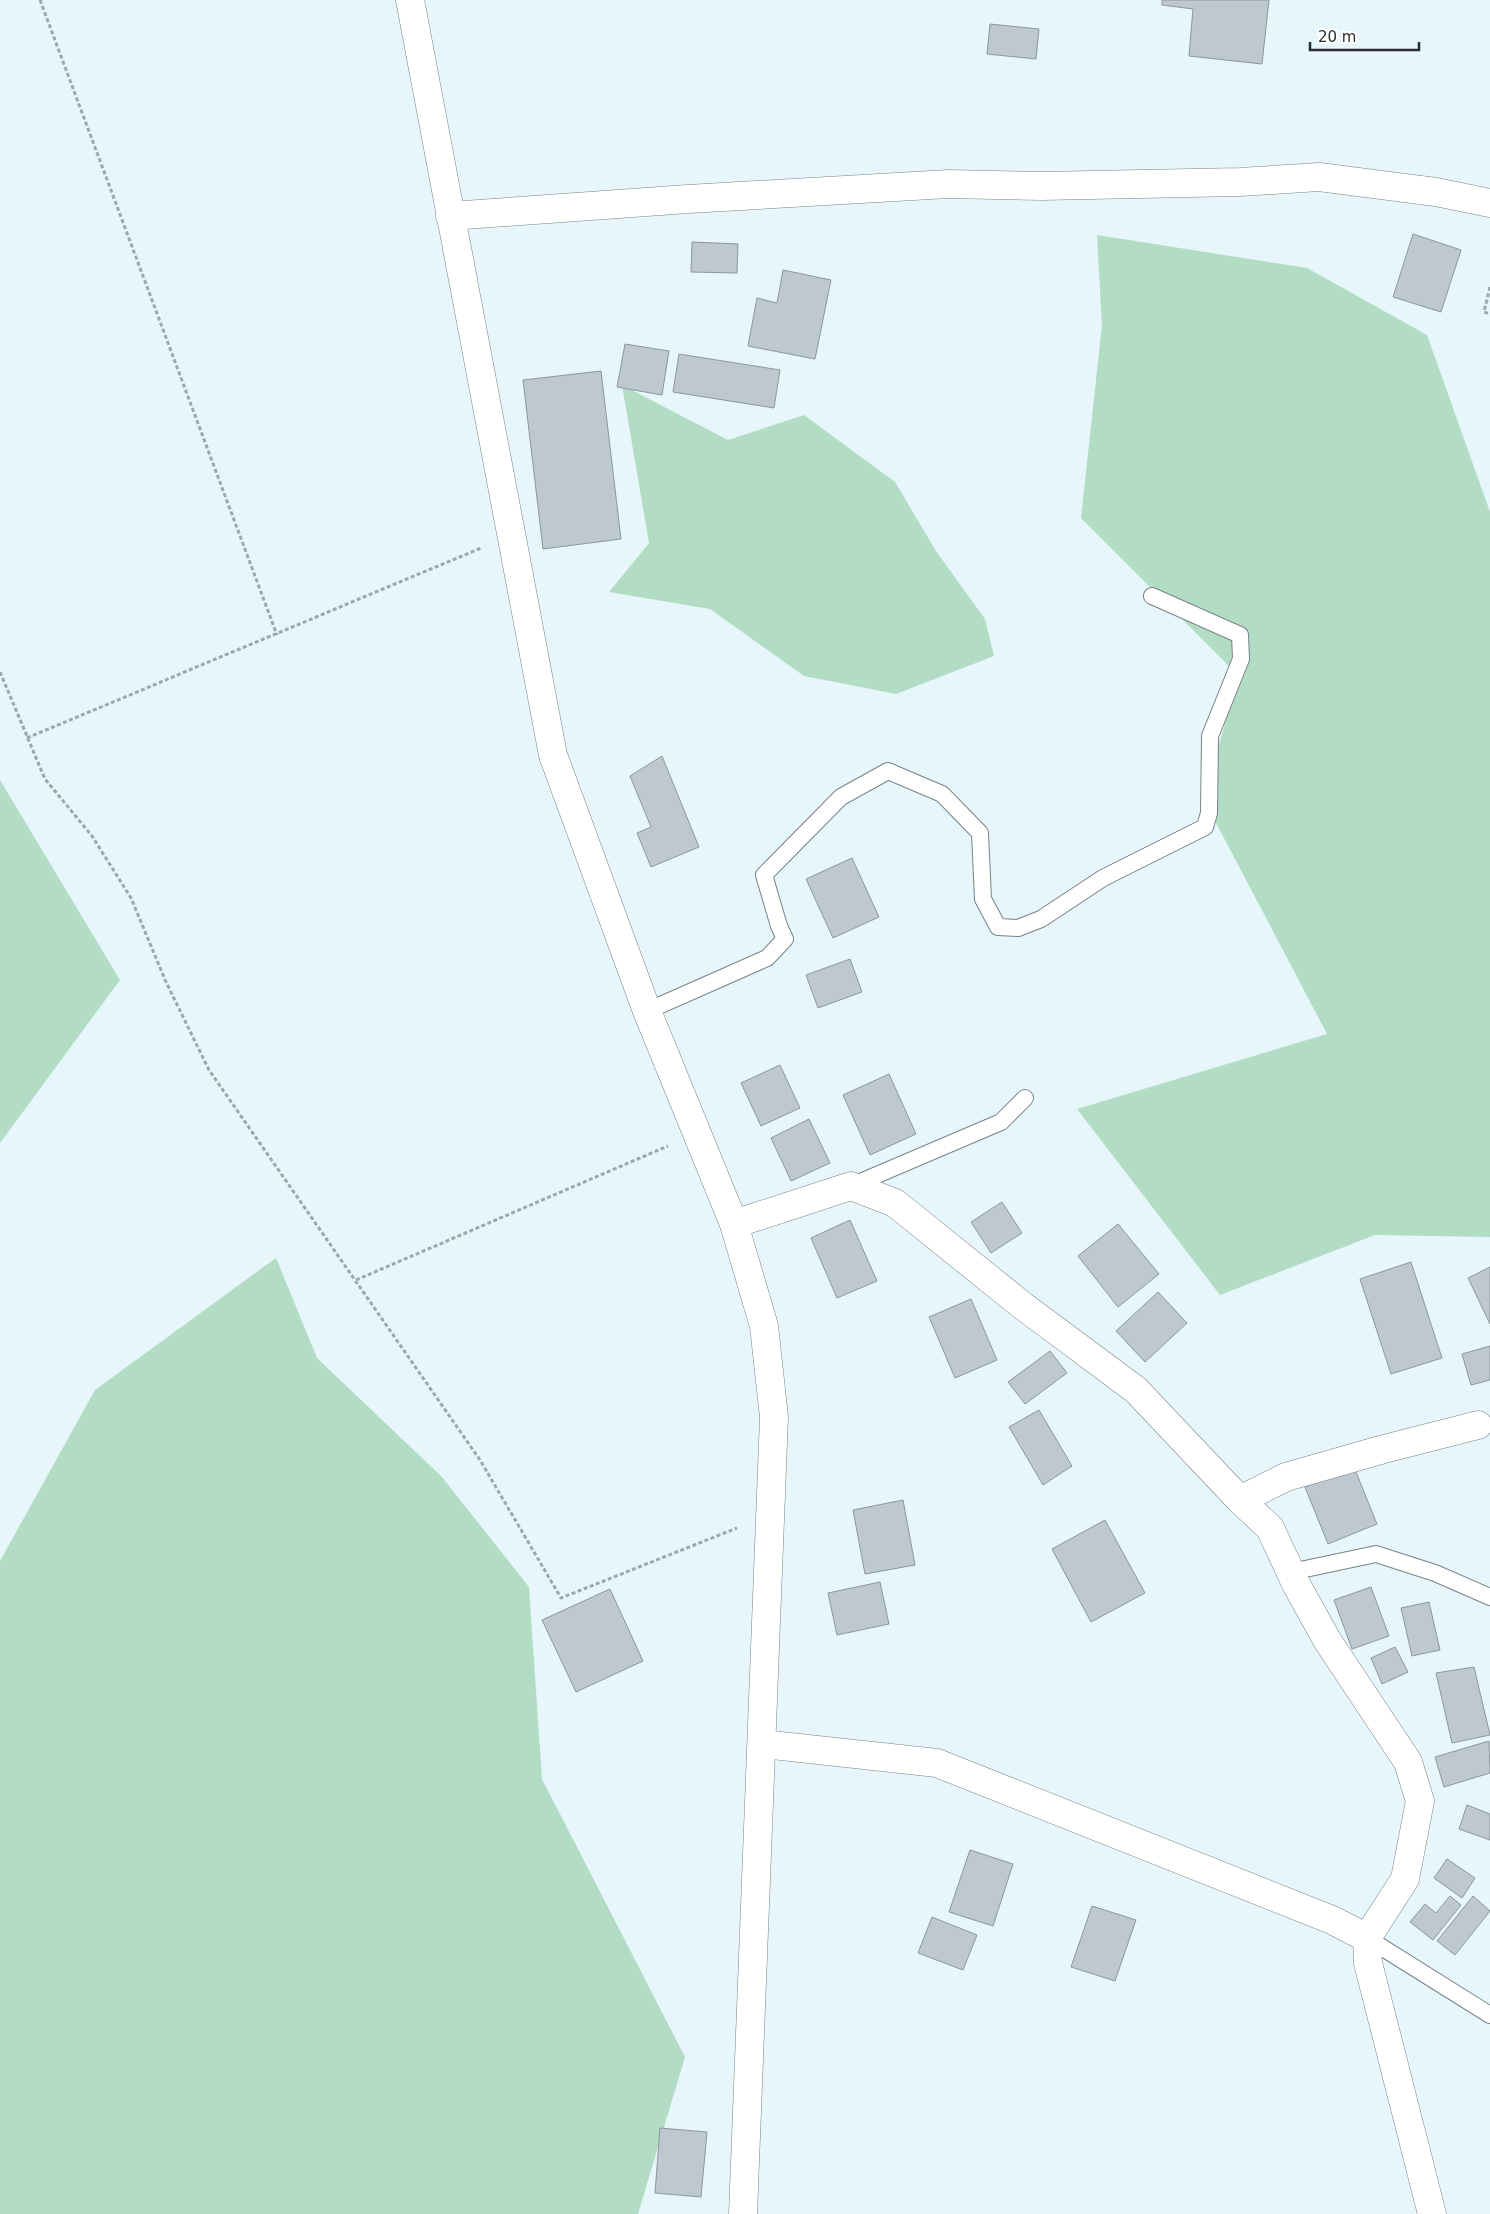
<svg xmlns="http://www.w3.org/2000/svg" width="1490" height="2214" viewBox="0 0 1490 2214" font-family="'DejaVu Sans',sans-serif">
  <rect width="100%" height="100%" fill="#e7f6fa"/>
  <path fill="#b2ddc4" d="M 1097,235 L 1307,268 L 1427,335 L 1490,512 L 1490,1237 L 1375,1235 L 1220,1295 L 1077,1109 L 1327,1034 L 1204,800 L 1238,675 L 1081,518 L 1102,325 Z
    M 622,385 L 728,440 L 804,415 L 895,482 L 936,551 L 985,619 L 994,656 L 896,694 L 804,676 L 710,609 L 609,592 L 649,543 Z
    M 0,780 L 120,980 L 0,1143 Z
    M 276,1258 L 317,1358 L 442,1477 L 529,1587 L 542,1779 L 685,2057 L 638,2214 L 0,2214 L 0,1561 L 95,1390 Z"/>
  <path fill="#bec8d1" stroke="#8d969f" d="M 1162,0 L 1269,0 L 1262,64 L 1189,56 L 1193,9 L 1162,5 Z
    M 990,24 L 1039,29 L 1036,59 L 987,54 Z
    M 1413,234 L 1461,250 L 1441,312 L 1393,297 Z
    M 692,242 L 738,244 L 737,273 L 691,272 Z
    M 783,270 L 831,280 L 815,359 L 748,346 L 757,298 L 777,303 Z
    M 625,344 L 669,351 L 662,395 L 617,387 Z
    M 679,354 L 780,370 L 774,408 L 673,392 Z
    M 601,371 L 621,539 L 543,549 L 523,380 Z
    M 662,756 L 699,847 L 651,867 L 637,833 L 651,827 L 630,776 Z
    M 852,858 L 879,917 L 833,938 L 806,879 Z
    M 850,959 L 862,992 L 818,1008 L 806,975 Z
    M 780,1065 L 800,1108 L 761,1126 L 741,1083 Z
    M 889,1074 L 916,1134 L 870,1155 L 843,1095 Z
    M 809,1119 L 830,1163 L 791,1181 L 771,1138 Z
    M 1002,1202 L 1022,1233 L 991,1253 L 971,1222 Z
    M 850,1220 L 877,1281 L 837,1298 L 811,1238 Z
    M 1118,1224 L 1159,1274 L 1118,1307 L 1078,1256 Z
    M 1411,1262 L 1442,1358 L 1391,1374 L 1360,1279 Z
    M 1490,1267 L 1490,1324 L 1468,1278 Z
    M 1158,1292 L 1187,1323 L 1145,1362 L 1116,1331 Z
    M 971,1299 L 997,1360 L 955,1378 L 929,1317 Z
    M 1490,1346 L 1490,1380 L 1471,1385 L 1462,1354 Z
    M 1050,1351 L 1067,1373 L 1025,1404 L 1008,1382 Z
    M 1039,1410 L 1072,1466 L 1043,1485 L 1009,1427 Z
    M 1354,1467 L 1377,1524 L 1328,1544 L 1305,1487 Z
    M 903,1500 L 915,1565 L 865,1574 L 853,1510 Z
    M 1105,1520 L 1145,1593 L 1091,1622 L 1052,1549 Z
    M 880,1582 L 889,1624 L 837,1635 L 828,1593 Z
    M 1371,1587 L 1389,1636 L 1352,1649 L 1334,1600 Z
    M 610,1589 L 643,1661 L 576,1692 L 542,1620 Z
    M 1429,1602 L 1440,1650 L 1412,1656 L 1401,1608 Z
    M 1395,1647 L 1408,1672 L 1382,1684 L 1371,1658 Z
    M 1474,1667 L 1490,1735 L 1452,1743 L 1436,1673 Z
    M 1489,1741 L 1490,1773 L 1444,1787 L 1435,1757 Z
    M 1467,1805 L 1490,1814 L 1490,1840 L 1459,1829 Z
    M 970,1850 L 1013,1864 L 993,1926 L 949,1912 Z
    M 1447,1859 L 1475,1878 L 1462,1898 L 1434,1878 Z
    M 1450,1896 L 1461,1905 L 1433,1940 L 1410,1922 L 1425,1904 L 1436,1913 Z
    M 1473,1896 L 1490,1911 L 1455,1955 L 1437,1941 Z
    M 1092,1906 L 1136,1920 L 1115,1981 L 1071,1967 Z
    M 932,1917 L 977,1935 L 963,1970 L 918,1953 Z
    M 660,2128 L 707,2132 L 701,2197 L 655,2193 Z"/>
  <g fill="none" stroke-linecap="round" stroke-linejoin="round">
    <g stroke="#768488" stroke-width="18">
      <path id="lane" d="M 647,1011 L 767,958 L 785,939 L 779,926 L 764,875 L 841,797 L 888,771 L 942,794 L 980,833 L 983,899 L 998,927 L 1018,928 L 1041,919 L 1103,878 L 1205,827 L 1209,813 L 1210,736 L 1241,659 L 1240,635 L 1152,596
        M 851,1186 L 1001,1122 L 1025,1098
        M 1291,1572 L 1376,1554 L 1435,1573 L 1490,1597
        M 1367,1938 L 1490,2015"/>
    </g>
    <g stroke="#768488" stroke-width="29">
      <path id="street" d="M 450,216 L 688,199 L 948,184 L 1041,186 L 1240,182 L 1319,177 L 1436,192 L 1490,203
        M 734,1224 L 851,1186 L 895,1203 L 1023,1306 L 1136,1390 L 1240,1500
        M 762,1744 L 937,1763 L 1332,1920 L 1367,1938
        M 1432,2214 L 1368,1963 L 1367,1938 L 1405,1879 L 1420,1801 L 1408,1762 L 1327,1640 L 1296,1584 L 1270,1528 L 1240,1500 L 1286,1477 L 1384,1449 L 1478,1425"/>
    </g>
    <g stroke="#768488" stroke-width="29">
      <path id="secondary" d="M 410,0 L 553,755 L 647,1011 L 734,1224 L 764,1326 L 774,1417 L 743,2214"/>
    </g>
    <path stroke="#9ca8ab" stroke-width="3" stroke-dasharray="4 2.5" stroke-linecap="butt" d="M 40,0 L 277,635
      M 1490,287 L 1484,312 L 1490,314
      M 0,672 L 45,779 L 92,836 L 131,898 L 166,982 L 209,1070 L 480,1460 L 561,1598 L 737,1528
      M 27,738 L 481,548
      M 356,1280 L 668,1146"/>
    <use href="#lane" stroke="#fff" stroke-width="16"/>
    <use href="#street" stroke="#fff" stroke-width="28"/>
    <use href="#secondary" stroke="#fff" stroke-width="28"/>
  </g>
  <path d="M1310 42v8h109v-8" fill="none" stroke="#272d2e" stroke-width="2.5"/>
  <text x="1318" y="42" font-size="15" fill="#272d2e" stroke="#ffffff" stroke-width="4" paint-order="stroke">20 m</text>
</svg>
